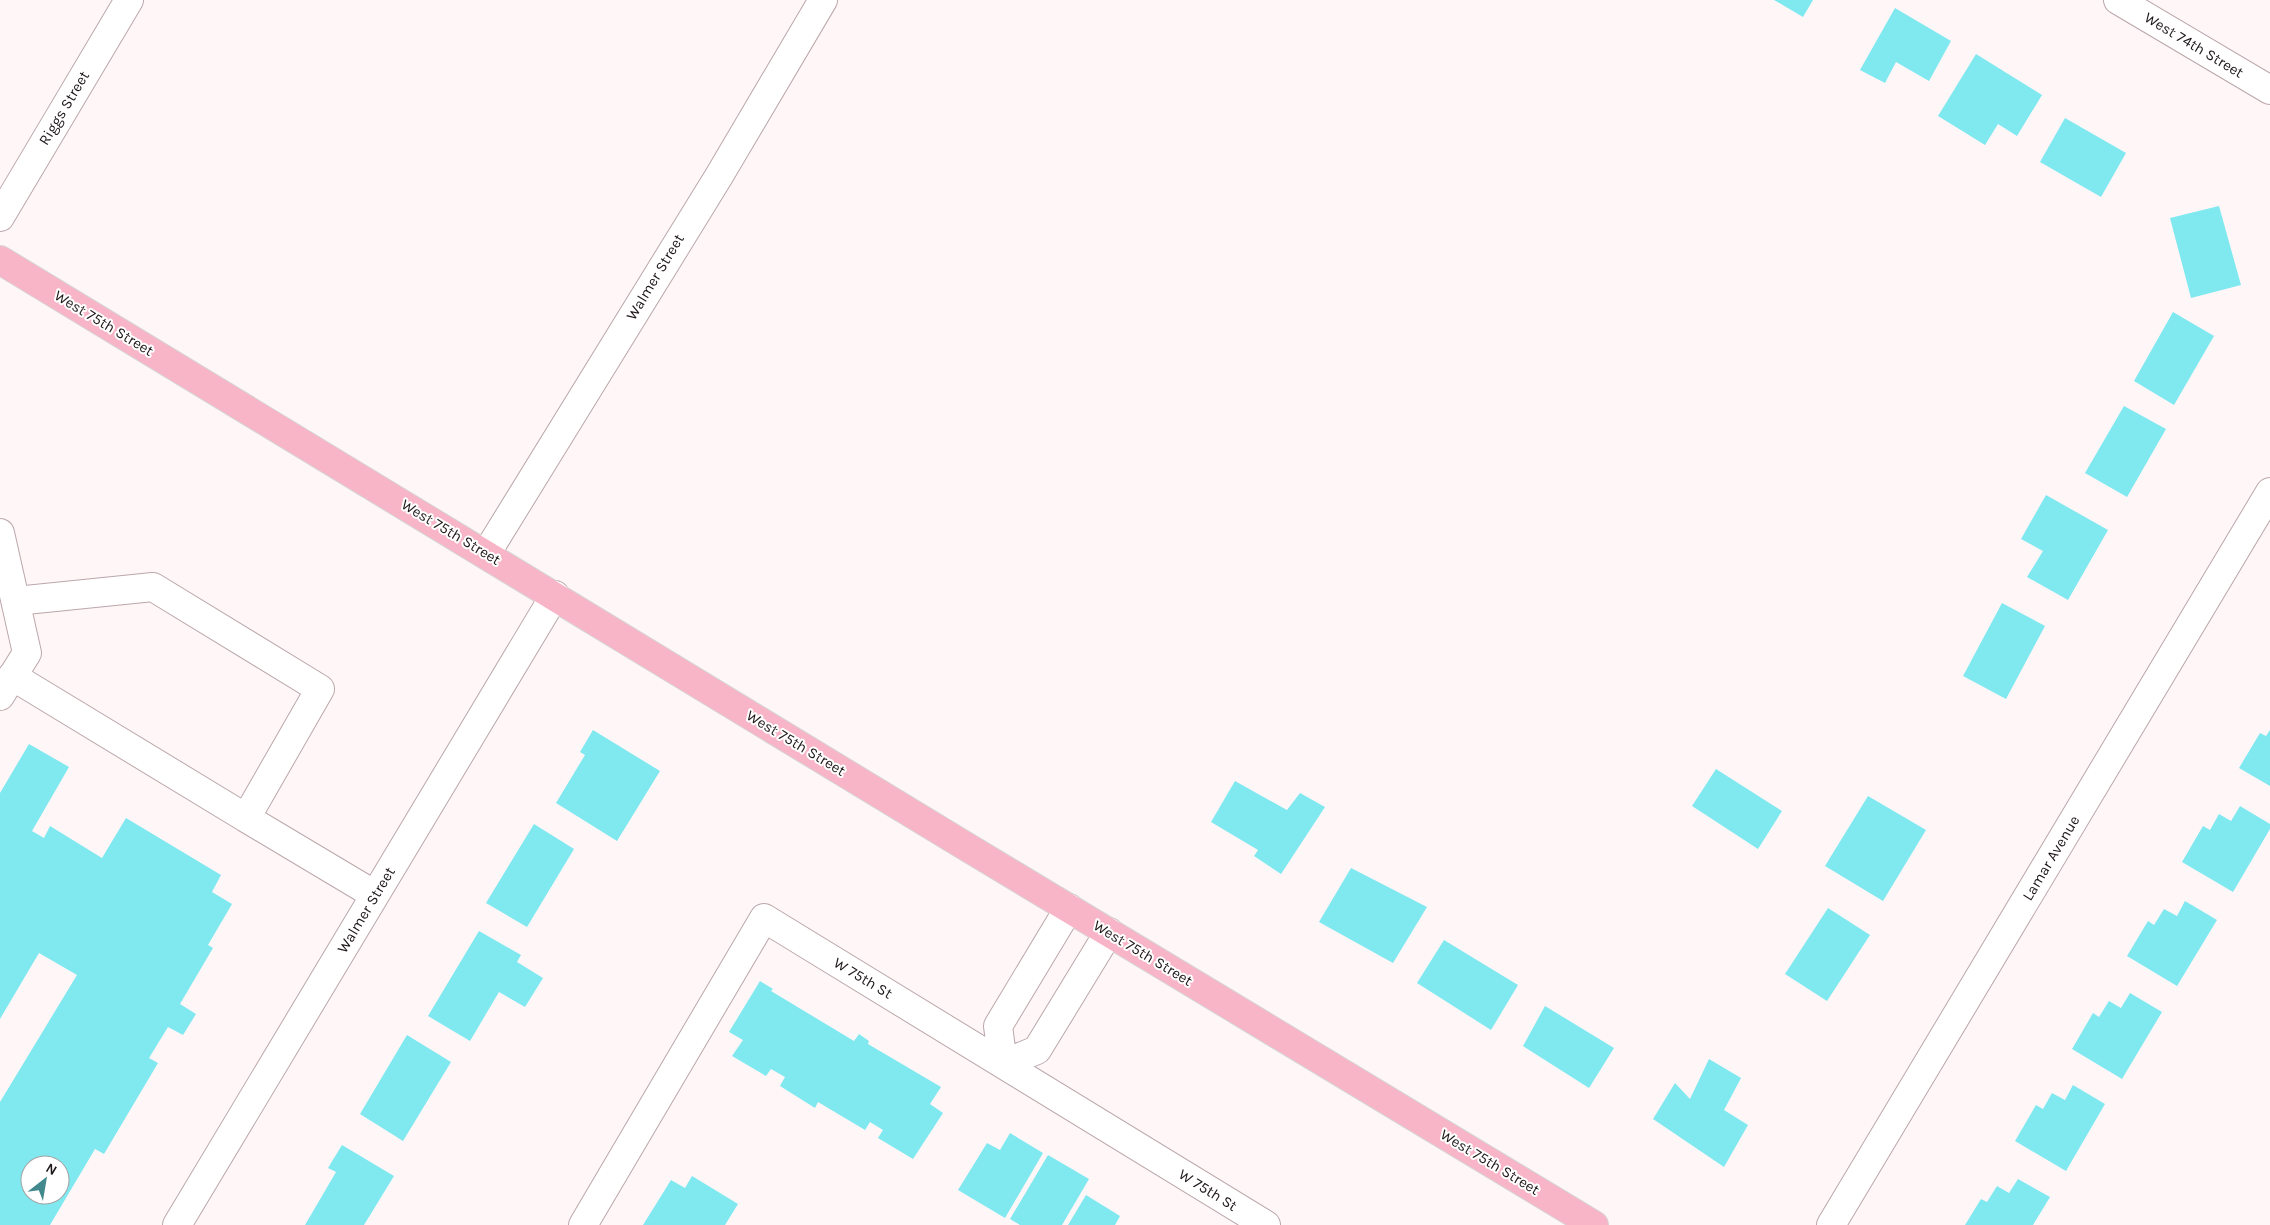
<svg xmlns="http://www.w3.org/2000/svg" width="2270" height="1225" viewBox="0 0 2270 1225" font-family="Karla,sans-serif">
  <rect width="100%" height="100%" fill="#fff6f8"/>
  <path fill="#7fe9ef" fill-rule="evenodd" d="M 1774,0 L 1813,0 L 1803,17 Z
    M 1895,8 L 1951,41 L 1929,81 L 1896,62 L 1885,83 L 1860,70 Z
    M 1976,54 L 2042,95 L 2017,136 L 1998,124 L 1985,145 L 1938,116 Z
    M 2065,118 L 2126,153 L 2101,197 L 2040,162 Z
    M 2219,206 L 2241,285 L 2191,298 L 2170,218 Z
    M 2173,312 L 2214,336 L 2174,405 L 2134,381 Z
    M 2124,406 L 2166,429 L 2127,497 L 2085,473 Z
    M 2046,495 L 2108,530 L 2068,600 L 2027,577 L 2043,551 L 2021,539 Z
    M 2002,603 L 2045,626 L 2006,699 L 1963,676 Z
    M 593,730 L 660,771 L 617,841 L 556,803 L 585,755 L 580,752 Z
    M 2270,730 L 2270,786 L 2239,768 L 2260,733 L 2266,736 Z
    M 29,744 L 69,767 L 32,831 L 44,838 L 50,826 L 102,858 L 126,818 L 221,875 L 212,892 L 232,904 L 208,945 L 213,948 L 180,1004 L 196,1014 L 183,1035 L 168,1027 L 149,1058 L 158,1063 L 104,1154 L 95,1149 L 50,1225 L 0,1225 L 0,1102 L 77,975 L 39,953 L 0,1019 L 0,793 ZM 30,1165 L 60,1165 L 60,1195 L 30,1195 Z
    M 1716,769 L 1782,811 L 1758,849 L 1692,806 Z
    M 1235,781 L 1287,810 L 1300,793 L 1325,807 L 1281,874 L 1254,856 L 1258,850 L 1211,822 Z
    M 1868,796 L 1926,830 L 1883,901 L 1825,866 Z
    M 2240,806 L 2270,824 L 2270,829 L 2233,892 L 2182,862 L 2203,826 L 2210,830 L 2219,814 L 2231,821 Z
    M 534,824 L 574,849 L 527,927 L 486,903 Z
    M 1351,868 L 1427,907 L 1393,963 L 1319,922 Z
    M 2185,901 L 2217,920 L 2177,986 L 2127,956 L 2148,921 L 2154,925 L 2164,909 L 2177,916 Z
    M 1828,908 L 1870,935 L 1827,1001 L 1785,974 Z
    M 479,931 L 521,955 L 517,962 L 543,978 L 525,1007 L 499,992 L 470,1041 L 428,1016 Z
    M 1444,940 L 1518,985 L 1491,1030 L 1417,983 Z
    M 760,981 L 773,989 L 771,991 L 854,1041 L 859,1034 L 869,1041 L 868,1044 L 941,1087 L 930,1104 L 943,1113 L 913,1159 L 878,1138 L 883,1130 L 870,1122 L 865,1130 L 818,1102 L 815,1108 L 780,1086 L 785,1077 L 771,1069 L 766,1076 L 732,1056 L 743,1040 L 729,1032 Z
    M 2130,993 L 2162,1012 L 2122,1079 L 2072,1049 L 2093,1013 L 2099,1017 L 2109,1001 L 2121,1008 Z
    M 1545,1006 L 1614,1048 L 1589,1088 L 1523,1046 Z
    M 407,1035 L 451,1062 L 403,1141 L 360,1114 Z
    M 1709,1059 L 1741,1078 L 1724,1110 L 1748,1125 L 1724,1167 L 1653,1119 L 1675,1083 L 1690,1099 Z
    M 2073,1085 L 2105,1104 L 2066,1171 L 2015,1141 L 2036,1105 L 2043,1109 L 2052,1093 L 2065,1100 Z
    M 1010,1133 L 1043,1153 L 1005,1218 L 958,1190 L 987,1143 L 1000,1150 Z
    M 342,1145 L 394,1176 L 364,1225 L 305,1225 L 336,1172 L 328,1168 Z
    M 1048,1155 L 1089,1179 L 1062,1225 L 1020,1225 L 1010,1219 Z
    M 692,1176 L 738,1204 L 725,1225 L 643,1225 L 671,1180 L 685,1188 Z
    M 2018,1179 L 2050,1197 L 2033,1225 L 1965,1225 L 1981,1199 L 1987,1202 L 1997,1186 L 2009,1193 Z
    M 1086,1195 L 1120,1216 L 1115,1225 L 1068,1225 Z"/>
  <g fill="none" stroke-linecap="round" stroke-linejoin="round">
    <g stroke="#bba7ab" stroke-width="30">
      <path id="minor" d="M 2118,0 L 2270,90
        M 0,217 L 129,0
        M 0,533 L 27,653 L 0,696
        M 486,554 L 719,176 L 823,0
        M 12,676 L 246,818 L 320,689 L 153,587 L 16,601
        M 246,818 L 375,895
        M 1003,1064 L 998,1026 L 1069,908
        M 1003,1064 L 1037,1050 L 1109,932
        M 177,1225 L 555,595
        M 583,1225 L 764,918 L 1266,1225
        M 1831,1225 L 2270,492"/>
    </g>
    <g stroke="#d6d5d5" stroke-width="30">
      <path id="major" d="M 0,260 L 962,844 L 1594,1225"/>
    </g>
    <use href="#minor" stroke="#fff" stroke-width="28"/>
    <use href="#major" stroke="#f7b5c7" stroke-width="28"/>
  </g>
  <g text-anchor="middle" dominant-baseline="central" stroke-width="4" stroke-linejoin="round" paint-order="stroke">
    <g font-size="15" fill="#1e1718" stroke="#fff">
      <text transform="translate(2194 45) rotate(31)">West 74th Street</text>
      <text transform="translate(64 108) rotate(-59)">Riggs Street</text>
      <text transform="translate(655 277) rotate(-59)">Walmer Street</text>
      <text transform="translate(104 323) rotate(31)">West 75th Street</text>
      <text transform="translate(451 532) rotate(31)">West 75th Street</text>
      <text transform="translate(796 743) rotate(31)">West 75th Street</text>
      <text transform="translate(2051 858) rotate(-59)">Lamar Avenue</text>
      <text transform="translate(366 910) rotate(-59)">Walmer Street</text>
      <text transform="translate(1143 953) rotate(31)">West 75th Street</text>
      <text transform="translate(863 978) rotate(31)">W 75th St</text>
      <text transform="translate(1490 1162) rotate(31)">West 75th Street</text>
      <text transform="translate(1208 1190) rotate(32)">W 75th St</text>
    </g>
  </g>
  <g transform="translate(45 1180) rotate(31)"><circle r="24" fill="#ffffff" stroke="#a5a2a3"/>
  <path d="M0-4L9 19L0 12L-9 19Z" fill="#41898d"/>
  <text y="-8" font-size="14" font-weight="bold" text-anchor="middle" fill="#1e1718">N</text>
  </g>
</svg>
